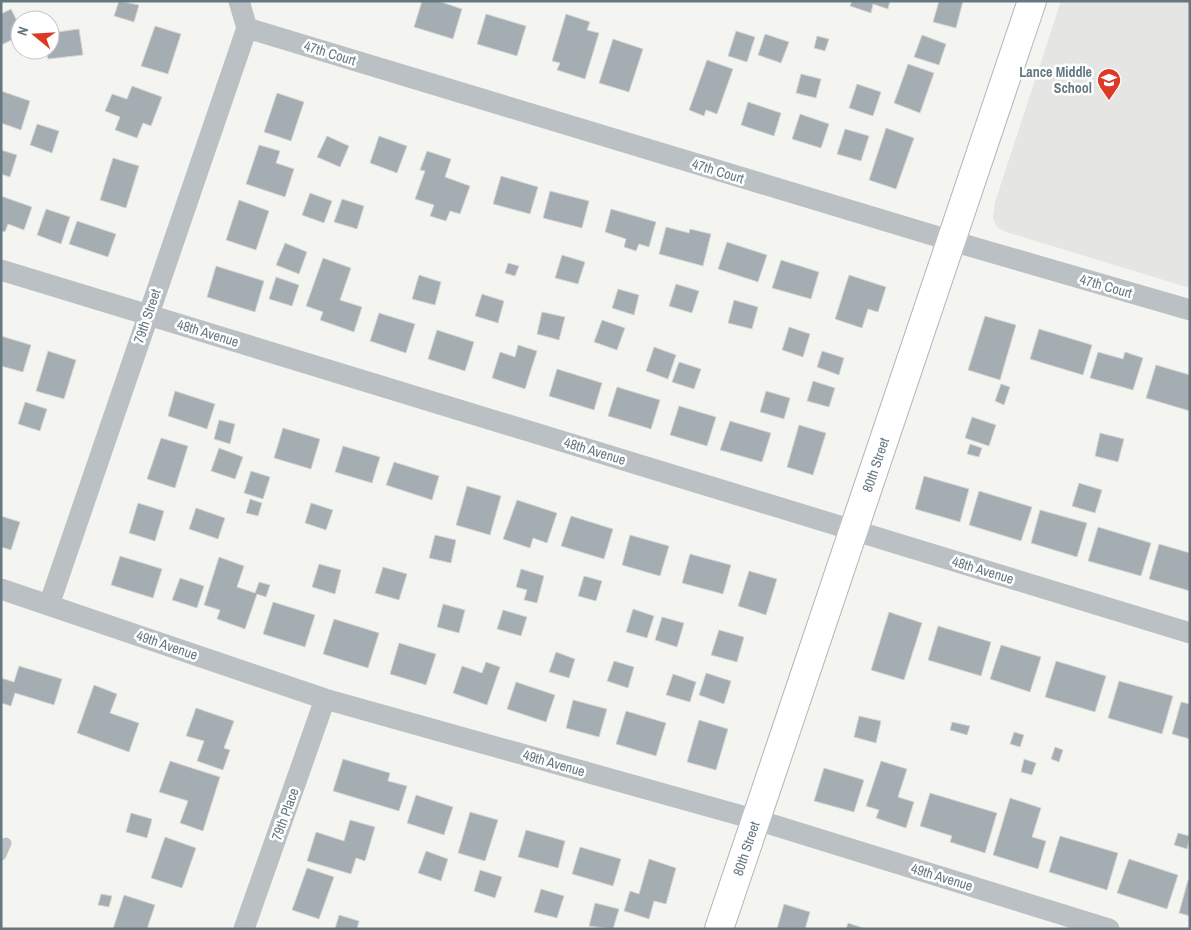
<svg xmlns="http://www.w3.org/2000/svg" width="1191" height="930" viewBox="0 0 1191 930" font-family="'Archivo Narrow',sans-serif">
  <rect width="100%" height="100%" fill="#f4f4f0"/>
  <path fill="#e5e5e4" d="M 1061,1 L 1190,1 L 1190,288 L 1006,232 L 997,227 L 993,218 L 995,202 Z"/>
  <path fill="#a4aeb2" stroke="#d6d5d3" d="M 119,1 L 139,5 L 134,22 L 114,16 Z
    M 422,1 L 438,1 L 462,9 L 453,39 L 414,27 Z
    M 852,1 L 890,1 L 888,9 L 873,4 L 871,13 L 850,6 Z
    M 939,1 L 963,1 L 956,28 L 933,22 Z
    M 11,9 L 20,27 L 20,36 L 1,45 L 1,14 Z
    M 486,14 L 526,26 L 517,56 L 477,44 Z
    M 566,14 L 590,22 L 587,30 L 599,33 L 585,79 L 557,70 L 560,63 L 552,61 Z
    M 155,26 L 181,34 L 168,74 L 141,66 Z
    M 79,29 L 83,55 L 48,59 L 46,50 L 50,50 L 50,33 Z
    M 736,31 L 755,37 L 747,62 L 728,56 Z
    M 765,34 L 789,42 L 781,63 L 758,55 Z
    M 922,35 L 946,44 L 939,65 L 914,57 Z
    M 817,36 L 829,39 L 825,51 L 814,48 Z
    M 613,39 L 643,49 L 629,92 L 599,83 Z
    M 707,60 L 733,69 L 717,114 L 706,110 L 704,116 L 689,110 Z
    M 908,64 L 934,73 L 920,113 L 894,103 Z
    M 801,74 L 821,79 L 816,98 L 796,93 Z
    M 857,84 L 881,92 L 873,116 L 849,108 Z
    M 132,86 L 162,97 L 151,126 L 143,123 L 137,138 L 115,130 L 120,117 L 105,111 L 112,94 L 127,99 Z
    M 1,91 L 30,101 L 21,130 L 1,123 Z
    M 277,93 L 304,102 L 291,141 L 264,132 Z
    M 748,102 L 781,113 L 774,136 L 741,125 Z
    M 800,114 L 829,124 L 821,148 L 792,139 Z
    M 37,124 L 59,131 L 52,153 L 30,145 Z
    M 886,128 L 914,138 L 896,189 L 869,180 Z
    M 845,129 L 869,136 L 861,161 L 837,154 Z
    M 327,136 L 349,146 L 340,167 L 317,157 Z
    M 379,136 L 407,146 L 397,173 L 370,163 Z
    M 259,145 L 280,151 L 276,163 L 294,169 L 285,197 L 246,184 Z
    M 1,150 L 17,155 L 10,177 L 1,174 Z
    M 427,151 L 451,159 L 445,177 L 470,186 L 460,214 L 450,211 L 446,221 L 430,216 L 434,205 L 415,199 L 425,171 L 420,170 Z
    M 113,158 L 139,166 L 126,208 L 100,200 Z
    M 501,176 L 538,187 L 530,214 L 493,204 Z
    M 550,191 L 589,201 L 582,228 L 543,218 Z
    M 310,193 L 332,201 L 324,223 L 302,215 Z
    M 1,196 L 32,207 L 24,230 L 8,224 L 5,232 L 1,231 Z
    M 342,199 L 364,206 L 357,229 L 334,222 Z
    M 239,200 L 269,211 L 256,250 L 226,240 Z
    M 46,209 L 70,217 L 61,244 L 37,235 Z
    M 611,209 L 656,222 L 649,247 L 639,244 L 636,251 L 624,247 L 626,239 L 605,232 Z
    M 77,221 L 116,234 L 108,257 L 69,244 Z
    M 666,227 L 689,233 L 690,229 L 711,234 L 703,266 L 659,254 Z
    M 727,242 L 767,255 L 758,282 L 718,269 Z
    M 285,243 L 307,252 L 299,274 L 276,265 Z
    M 562,255 L 585,262 L 578,284 L 555,278 Z
    M 323,258 L 351,268 L 340,300 L 362,307 L 354,332 L 320,320 L 323,312 L 306,306 Z
    M 781,260 L 819,272 L 811,299 L 772,288 Z
    M 508,263 L 519,266 L 515,276 L 505,273 Z
    M 216,266 L 264,281 L 255,312 L 207,297 Z
    M 419,275 L 441,282 L 435,305 L 412,299 Z
    M 849,275 L 886,287 L 878,312 L 868,309 L 862,328 L 835,319 Z
    M 276,277 L 299,285 L 292,306 L 269,299 Z
    M 676,284 L 699,291 L 692,313 L 669,306 Z
    M 618,289 L 639,295 L 634,315 L 612,308 Z
    M 482,294 L 504,301 L 498,323 L 475,316 Z
    M 734,300 L 758,307 L 752,329 L 728,323 Z
    M 542,312 L 565,317 L 559,340 L 537,334 Z
    M 379,313 L 415,324 L 406,353 L 370,341 Z
    M 985,316 L 1016,325 L 1000,380 L 968,370 Z
    M 602,320 L 625,328 L 617,350 L 594,342 Z
    M 789,327 L 810,334 L 803,357 L 782,350 Z
    M 1039,329 L 1092,345 L 1083,375 L 1030,359 Z
    M 437,330 L 474,342 L 465,371 L 428,359 Z
    M 1,336 L 31,345 L 23,372 L 1,366 Z
    M 518,345 L 537,351 L 525,389 L 492,378 L 500,352 L 515,357 Z
    M 654,347 L 676,355 L 668,379 L 646,371 Z
    M 48,351 L 76,360 L 64,399 L 36,391 Z
    M 822,351 L 844,358 L 839,375 L 817,367 Z
    M 1098,352 L 1123,359 L 1125,352 L 1143,358 L 1133,390 L 1090,378 Z
    M 679,362 L 701,369 L 694,389 L 672,382 Z
    M 1156,365 L 1190,375 L 1190,411 L 1146,398 Z
    M 557,369 L 602,383 L 594,410 L 549,396 Z
    M 813,381 L 835,388 L 829,407 L 807,401 Z
    M 1001,384 L 1010,387 L 1004,405 L 995,401 Z
    M 617,387 L 660,400 L 651,429 L 608,416 Z
    M 175,391 L 215,404 L 207,429 L 168,416 Z
    M 766,391 L 790,398 L 784,419 L 760,412 Z
    M 25,402 L 47,409 L 40,431 L 18,424 Z
    M 679,406 L 716,417 L 707,446 L 670,435 Z
    M 972,417 L 996,425 L 989,446 L 965,438 Z
    M 219,420 L 235,424 L 230,444 L 214,439 Z
    M 730,421 L 771,433 L 762,462 L 720,450 Z
    M 799,425 L 826,433 L 813,475 L 787,467 Z
    M 283,428 L 320,439 L 311,469 L 274,458 Z
    M 1100,433 L 1124,439 L 1118,462 L 1095,456 Z
    M 161,438 L 188,446 L 175,488 L 147,479 Z
    M 970,444 L 982,448 L 979,457 L 967,454 Z
    M 343,446 L 380,457 L 372,483 L 335,472 Z
    M 219,448 L 243,457 L 235,479 L 211,471 Z
    M 394,462 L 439,476 L 432,500 L 386,485 Z
    M 251,471 L 270,477 L 263,499 L 244,493 Z
    M 924,476 L 969,489 L 960,522 L 915,509 Z
    M 1079,483 L 1102,490 L 1095,513 L 1072,506 Z
    M 467,486 L 501,496 L 490,535 L 456,525 Z
    M 979,491 L 1032,507 L 1021,541 L 969,525 Z
    M 250,499 L 262,503 L 258,516 L 246,513 Z
    M 517,500 L 557,513 L 547,543 L 533,538 L 530,548 L 503,539 Z
    M 138,503 L 164,511 L 155,541 L 129,533 Z
    M 311,503 L 333,510 L 326,530 L 305,523 Z
    M 196,508 L 225,518 L 218,539 L 189,529 Z
    M 1040,510 L 1087,523 L 1077,557 L 1031,543 Z
    M 1,516 L 20,522 L 11,550 L 1,547 Z
    M 571,516 L 613,529 L 604,559 L 561,546 Z
    M 1098,527 L 1151,543 L 1141,576 L 1088,561 Z
    M 435,535 L 456,540 L 451,563 L 429,558 Z
    M 630,535 L 669,546 L 660,576 L 622,565 Z
    M 1159,544 L 1190,553 L 1190,591 L 1149,579 Z
    M 690,554 L 731,565 L 723,594 L 682,583 Z
    M 120,556 L 162,569 L 153,598 L 111,585 Z
    M 219,557 L 244,566 L 237,587 L 255,593 L 259,582 L 270,585 L 266,597 L 257,594 L 245,629 L 217,619 L 220,610 L 204,605 Z
    M 319,564 L 341,570 L 335,594 L 312,587 Z
    M 383,567 L 407,574 L 399,600 L 375,593 Z
    M 521,569 L 544,576 L 537,603 L 524,600 L 527,590 L 516,587 Z
    M 749,571 L 777,579 L 766,615 L 738,606 Z
    M 584,576 L 602,581 L 596,601 L 578,596 Z
    M 180,578 L 204,586 L 197,608 L 172,600 Z
    M 273,602 L 315,615 L 305,647 L 263,634 Z
    M 443,604 L 465,610 L 459,633 L 437,627 Z
    M 633,609 L 654,616 L 647,638 L 626,632 Z
    M 503,610 L 527,617 L 521,636 L 497,629 Z
    M 889,612 L 922,623 L 904,680 L 871,670 Z
    M 662,617 L 684,623 L 677,647 L 655,640 Z
    M 334,619 L 379,633 L 368,668 L 323,654 Z
    M 938,626 L 991,642 L 981,676 L 928,660 Z
    M 719,630 L 744,637 L 737,662 L 711,655 Z
    M 399,643 L 436,654 L 426,685 L 390,674 Z
    M 1001,645 L 1041,657 L 1030,692 L 990,679 Z
    M 556,652 L 575,659 L 569,678 L 549,672 Z
    M 614,661 L 634,667 L 628,688 L 607,681 Z
    M 1056,661 L 1106,676 L 1095,712 L 1045,697 Z
    M 486,662 L 500,667 L 487,705 L 453,693 L 462,666 L 482,673 Z
    M 19,666 L 62,679 L 54,705 L 15,693 L 11,706 L 1,703 L 1,678 L 14,682 Z
    M 706,673 L 731,681 L 724,704 L 699,695 Z
    M 673,674 L 696,682 L 690,702 L 666,695 Z
    M 1119,681 L 1173,696 L 1162,734 L 1108,718 Z
    M 516,682 L 555,695 L 546,722 L 507,709 Z
    M 94,685 L 117,694 L 110,713 L 139,723 L 129,752 L 77,733 Z
    M 573,700 L 607,709 L 599,737 L 566,728 Z
    M 1181,702 L 1190,704 L 1190,739 L 1172,734 Z
    M 196,708 L 234,721 L 224,748 L 230,750 L 223,770 L 197,761 L 204,741 L 186,736 Z
    M 626,711 L 666,723 L 656,756 L 616,744 Z
    M 859,716 L 881,721 L 876,743 L 854,737 Z
    M 699,720 L 728,729 L 716,770 L 687,762 Z
    M 952,722 L 970,726 L 967,735 L 950,730 Z
    M 1014,732 L 1024,735 L 1020,747 L 1010,744 Z
    M 1055,747 L 1063,750 L 1059,762 L 1051,759 Z
    M 343,759 L 390,773 L 388,781 L 407,786 L 399,811 L 333,791 Z
    M 1024,759 L 1036,763 L 1032,775 L 1021,772 Z
    M 170,761 L 220,777 L 203,831 L 180,823 L 188,801 L 159,792 Z
    M 881,761 L 907,769 L 898,797 L 914,802 L 906,828 L 876,818 L 879,810 L 866,806 Z
    M 824,768 L 864,780 L 854,812 L 814,801 Z
    M 930,793 L 997,813 L 985,853 L 950,842 L 952,836 L 920,826 Z
    M 416,795 L 453,807 L 444,835 L 407,823 Z
    M 1010,798 L 1041,808 L 1032,837 L 1046,841 L 1038,869 L 993,855 Z
    M 470,812 L 498,820 L 485,861 L 458,853 Z
    M 131,813 L 152,819 L 147,838 L 126,832 Z
    M 350,820 L 375,827 L 365,861 L 356,858 L 351,874 L 307,861 L 316,832 L 344,841 Z
    M 526,830 L 565,841 L 558,868 L 518,857 Z
    M 1178,833 L 1190,836 L 1187,849 L 1174,845 Z
    M 1060,836 L 1118,853 L 1107,890 L 1049,872 Z
    M 165,837 L 196,848 L 182,888 L 151,878 Z
    M 580,847 L 621,859 L 613,886 L 572,874 Z
    M 426,851 L 448,859 L 441,881 L 418,873 Z
    M 649,859 L 676,868 L 666,904 L 654,901 L 649,919 L 624,911 L 630,891 L 639,894 Z
    M 1129,859 L 1178,875 L 1167,909 L 1117,893 Z
    M 307,868 L 334,877 L 319,919 L 292,910 Z
    M 480,870 L 502,877 L 495,898 L 474,891 Z
    M 1188,880 L 1190,880 L 1190,916 L 1179,913 Z
    M 541,889 L 564,896 L 557,918 L 534,912 Z
    M 101,894 L 112,896 L 109,907 L 98,905 Z
    M 124,895 L 155,905 L 147,929 L 113,929 Z
    M 595,903 L 619,909 L 613,929 L 589,926 Z
    M 784,904 L 810,912 L 805,929 L 777,929 Z
    M 339,915 L 359,921 L 357,929 L 335,929 Z
    M 848,923 L 866,929 L 846,929 Z"/>
  <g fill="none" stroke-linecap="round" stroke-linejoin="round">
    <g stroke="#afb6b9" stroke-width="30">
      <g id="secondary">
        <path id="s1" d="M 719,929 L 1032,1"/>
      </g>
    </g>
    <path stroke="#bac0c3" stroke-width="11" d="M 1,855 L 6,843"/>
    <path stroke="#bac0c3" stroke-width="21" d="M 239,1 L 247,28
      M 247,28 L 952,241 L 1190,310
      M 1,270 L 1190,633
      M 1,589 L 325,699 L 757,820 L 1109,929
      M 49,605 L 247,28
      M 244,929 L 325,699"/>
    <use href="#secondary" stroke="#fff" stroke-width="28"/>
  </g>
  <defs>
    <g id="school-pin" transform="scale(1.25)"><path d="M0 17L-7.5 6A9.5 9.5 0 1 1 7.5 6Z" fill="#de3827" stroke="#fff"/><path d="M0-5L7-2L0 1L-7-2ZM-4 1L0 2.5L4 1V4Q0 6-4 4Z" fill="#fff"/></g>
  </defs>
  <g fill-rule="evenodd">
    <use href="#school-pin" x="1109" y="80"/>
  </g>
  <g text-anchor="middle" dominant-baseline="central" stroke-width="5" stroke-linejoin="round" paint-order="stroke">
    <g font-size="14" fill="#647881" stroke="#fff">
      <text transform="translate(330 53) rotate(17)">47th Court</text>
      <text transform="translate(718 171) rotate(17)">47th Court</text>
      <text transform="translate(1106 286) rotate(16)">47th Court</text>
      <text transform="translate(147 316) rotate(-71)">79th Street</text>
      <text transform="translate(208 333) rotate(17)">48th Avenue</text>
      <text transform="translate(595 451) rotate(17)">48th Avenue</text>
      <text stroke="none"><textPath href="#s1" startOffset="490">80th Street</textPath></text>
      <text transform="translate(983 570) rotate(17)">48th Avenue</text>
      <text transform="translate(167 645) rotate(19)">49th Avenue</text>
      <text transform="translate(554 763) rotate(16)">49th Avenue</text>
      <text transform="translate(285 814) rotate(-70)">79th Place</text>
      <text stroke="none"><textPath href="#s1" startOffset="85">80th Street</textPath></text>
      <text transform="translate(942 877) rotate(17)">49th Avenue</text>
    </g>
    <g font-size="14" font-weight="bold" fill="#647881" stroke="#fff" text-anchor="end">
      <text x="1092" y="72">Lance Middle<tspan x="1092" dy="16">School</tspan></text>
    </g>
  </g>
  <rect width="1191" height="930" fill="none" stroke="#647881" stroke-width="5"/>
  <g transform="translate(35 35) rotate(288)"><circle r="24" fill="#ffffff" stroke="#c1c9cd"/>
  <path d="M0-4L9 19L0 12L-9 19Z" fill="#de3827"/>
  <text y="-8" font-size="14" font-weight="bold" text-anchor="middle" fill="#647881">N</text>
  </g>
</svg>
